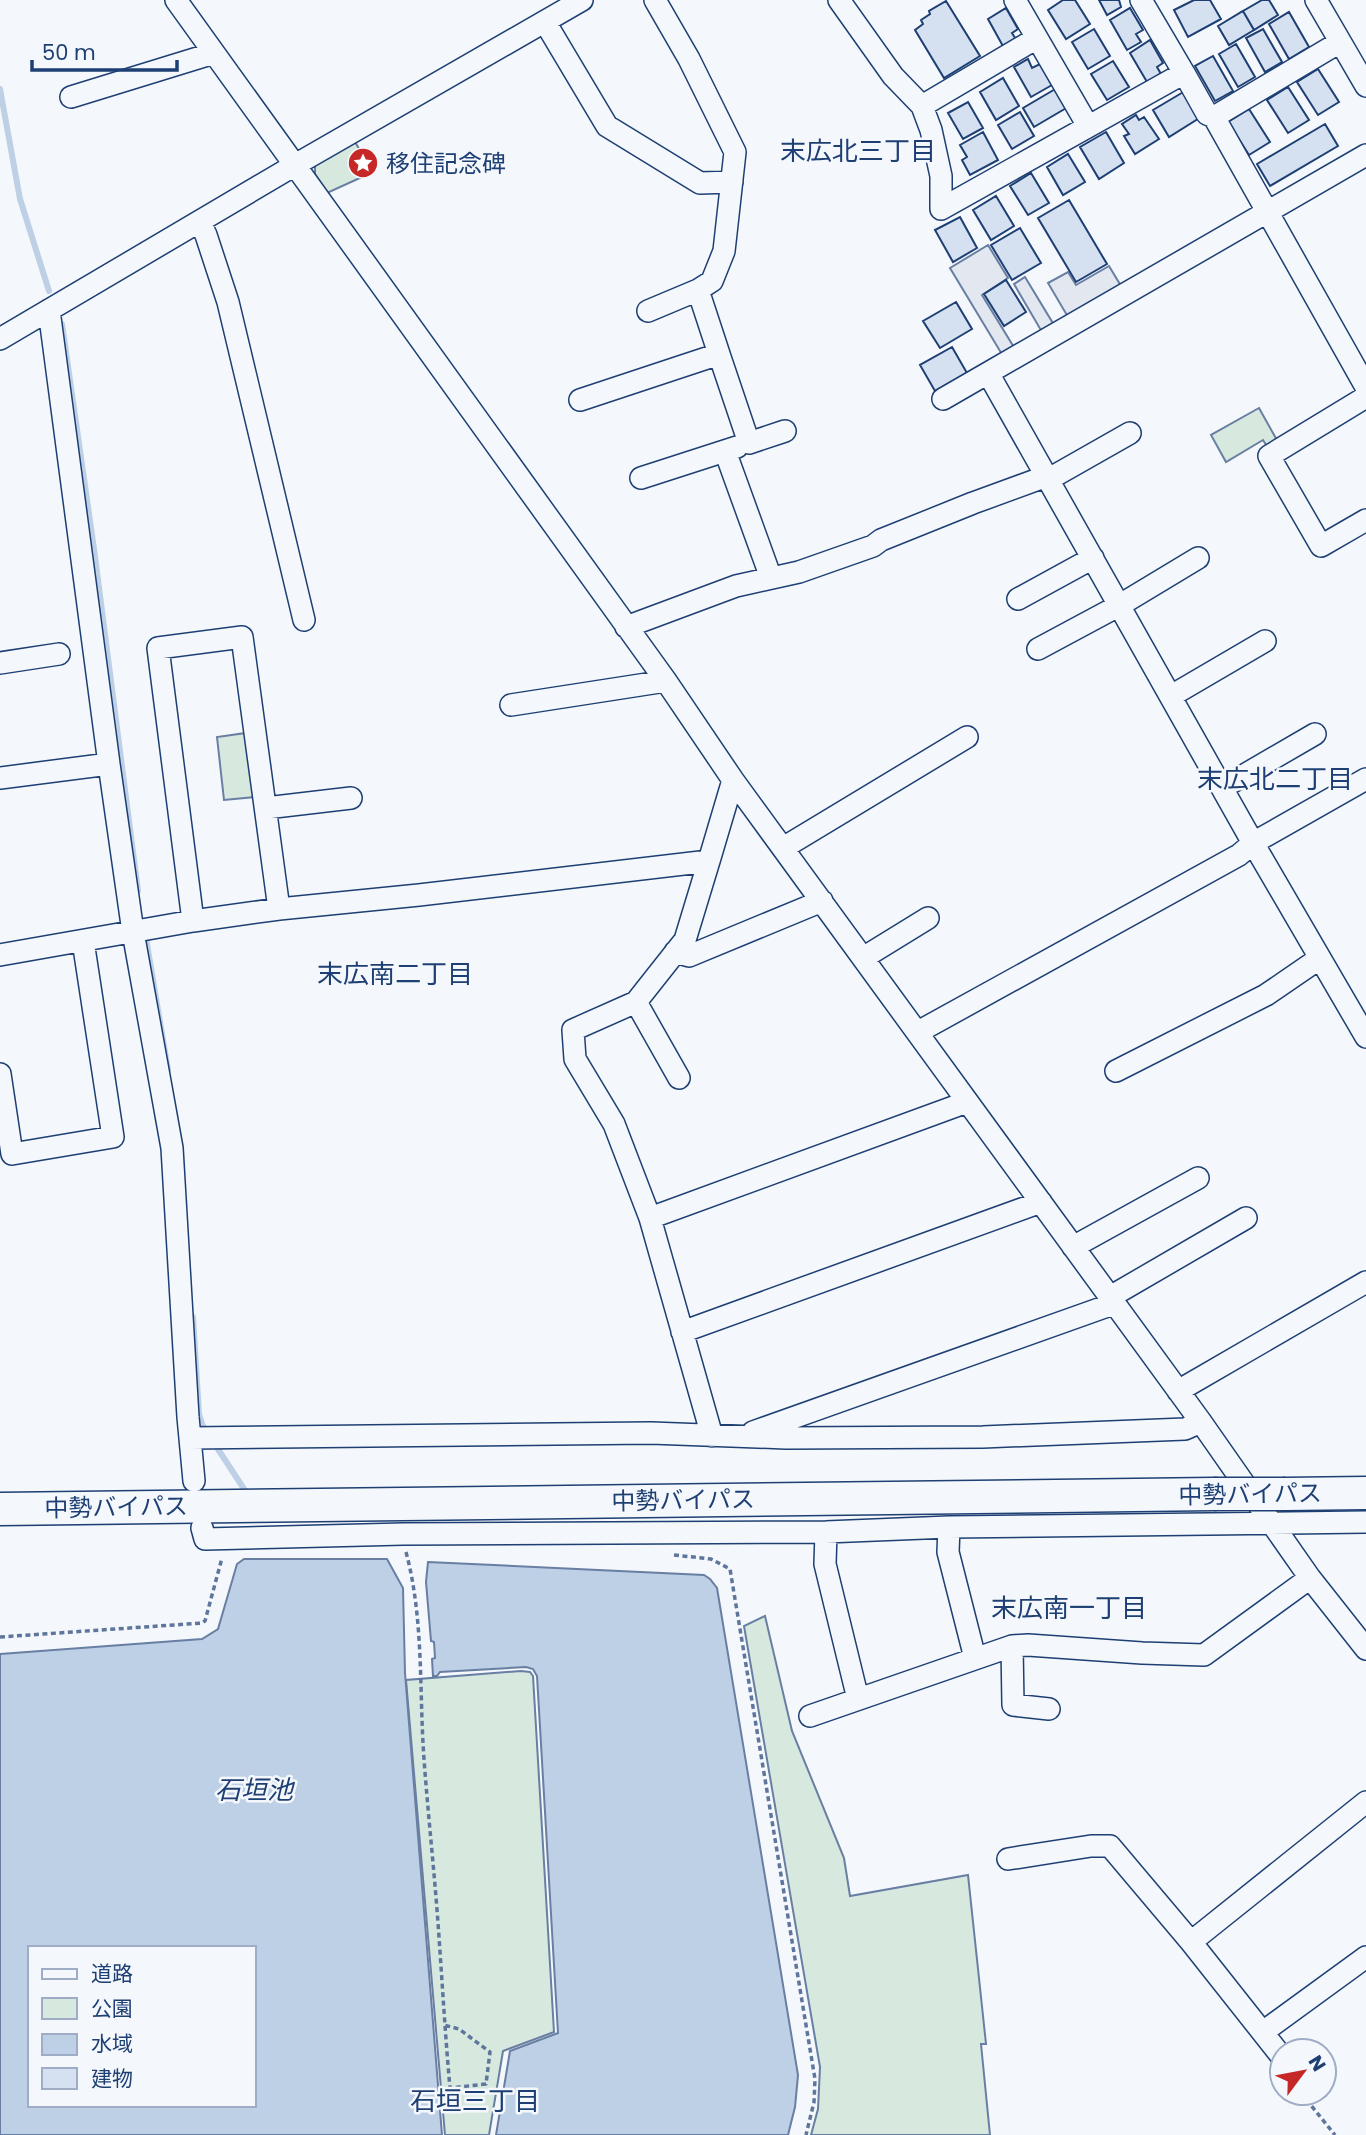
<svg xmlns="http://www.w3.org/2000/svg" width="1366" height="2135" viewBox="0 0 1366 2135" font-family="Poppins,'Noto Sans JP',sans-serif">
  <rect width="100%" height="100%" fill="#f4f7fb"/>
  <path fill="#d7e8df" stroke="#687fa3" stroke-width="2" d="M 355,142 L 373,172 L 327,193 L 315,174 L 315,165 Z
    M 1259,408 L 1278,442 L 1268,448 L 1263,440 L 1226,462 L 1211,435 Z
    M 246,733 L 255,797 L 224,800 L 217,737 Z
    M 765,1616 L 792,1731 L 844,1858 L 850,1896 L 968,1875 L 986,2044 L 981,2044 L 990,2135 L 811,2135 L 818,2109 L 820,2067 L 744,1626 Z
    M 521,1671 L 530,1672 L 533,1676 L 554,2032 L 503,2051 L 489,2135 L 445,2135 L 406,1680 Z"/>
  <path fill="#e3e8f0" stroke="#687fa3" stroke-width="2" d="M 988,245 L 1008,278 L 982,295 L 1015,349 L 1003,356 L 950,268 Z
    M 1109,266 L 1121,286 L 1068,317 L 1048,283 L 1068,272 L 1076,285 Z
    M 1025,277 L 1054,325 L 1042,332 L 1014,284 Z"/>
  <path fill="#bed0e5" stroke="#687fa3" stroke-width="2" fill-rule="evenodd" d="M 244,1559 L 387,1559 L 403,1588 L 405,1673 L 442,2135 L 0,2135 L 0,1654 L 202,1639 L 218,1629 L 237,1564 ZM 30,1948 L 254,1948 L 254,2105 L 30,2105 Z
    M 428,1562 L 704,1575 L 710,1579 L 717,1588 L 798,2075 L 795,2107 L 788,2135 L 496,2135 L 510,2051 L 558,2033 L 537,1676 L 533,1669 L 526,1667 L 440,1672 L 437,1676 L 433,1676 L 432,1659 L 435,1658 L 434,1642 L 431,1641 L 426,1582 Z"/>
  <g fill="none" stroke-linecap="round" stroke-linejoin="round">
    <path stroke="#bed0e5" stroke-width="6" d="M 0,89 L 20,199 L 49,291
      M 62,324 L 94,549 L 138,891
      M 145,932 L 168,1070
      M 193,1317 L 199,1414 L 202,1424 L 208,1434
      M 214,1443 L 248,1495"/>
  </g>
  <path fill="#d5e0f0" stroke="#1d3f73" stroke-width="2" d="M 1063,0 L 1075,0 L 1090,24 L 1066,39 L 1048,10 Z
    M 1099,0 L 1119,0 L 1121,7 L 1107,15 Z
    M 1194,0 L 1210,0 L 1221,19 L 1188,37 L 1174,10 Z
    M 1262,0 L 1269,0 L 1278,15 L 1254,30 L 1243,11 Z
    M 946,1 L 980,56 L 944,78 L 915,30 L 923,24 L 921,20 L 930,14 L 929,11 Z
    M 1006,8 L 1018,29 L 1012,33 L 1017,41 L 1004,48 L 988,19 Z
    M 1130,8 L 1143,30 L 1136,34 L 1141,42 L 1127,50 L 1110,20 Z
    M 1243,11 L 1254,30 L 1229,45 L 1218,26 Z
    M 1289,12 L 1309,47 L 1289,59 L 1269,24 Z
    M 1094,29 L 1110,56 L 1088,69 L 1072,42 Z
    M 1263,29 L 1282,62 L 1265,72 L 1246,38 Z
    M 1150,40 L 1163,63 L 1157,67 L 1161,74 L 1147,82 L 1130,53 Z
    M 1236,44 L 1255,77 L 1238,87 L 1219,54 Z
    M 1213,56 L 1233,91 L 1215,101 L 1195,66 Z
    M 1028,59 L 1032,68 L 1040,64 L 1052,85 L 1031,97 L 1014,67 Z
    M 1113,61 L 1129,87 L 1107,100 L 1091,74 Z
    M 1318,69 L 1339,102 L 1318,115 L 1297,82 Z
    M 1003,78 L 1019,106 L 996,120 L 980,92 Z
    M 1288,87 L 1309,120 L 1288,133 L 1267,100 Z
    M 1057,88 L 1068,107 L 1034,127 L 1023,108 Z
    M 1185,91 L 1201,117 L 1169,137 L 1153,110 Z
    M 968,102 L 983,128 L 963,139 L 948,113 Z
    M 1249,109 L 1270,142 L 1249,155 L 1228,122 Z
    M 1020,112 L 1034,136 L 1012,149 L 998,125 Z
    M 1136,115 L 1139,120 L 1144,117 L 1159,139 L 1135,154 L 1124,136 L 1129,134 L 1122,124 Z
    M 1325,124 L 1338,146 L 1270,186 L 1257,164 Z
    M 983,132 L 998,160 L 970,175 L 962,160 L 967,157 L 960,145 Z
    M 1106,132 L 1124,163 L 1099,179 L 1080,147 Z
    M 1068,154 L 1085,182 L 1063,195 L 1047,167 Z
    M 1031,173 L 1049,203 L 1028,215 L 1010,186 Z
    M 996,196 L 1014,226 L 991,240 L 973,210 Z
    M 1069,200 L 1107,264 L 1076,282 L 1038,218 Z
    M 960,217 L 977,248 L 953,262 L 935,230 Z
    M 1020,228 L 1041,263 L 1012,280 L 991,245 Z
    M 1006,280 L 1026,312 L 1004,326 L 984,294 Z
    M 956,302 L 972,329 L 940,348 L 923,321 Z
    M 952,347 L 967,373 L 935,391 L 920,365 Z"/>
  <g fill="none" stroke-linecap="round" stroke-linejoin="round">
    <g stroke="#1d3f73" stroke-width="24">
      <path id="minor" d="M 176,0 L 666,681 L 733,780 L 1201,1422 L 1310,1578 L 1366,1649
        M 839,0 L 893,76 L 922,106 L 931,130 L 941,176 L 941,209 L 1184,73 L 1141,0
        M 1316,0 L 1366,86
        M 545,22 L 607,126 L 700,183 L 732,182
        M 1037,38 L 1088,126
        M 1184,73 L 1207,114 L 1214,117 L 1366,387
        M 71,97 L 214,53
        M 922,106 L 1037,38 L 1015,0
        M 1214,117 L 1340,42
        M 1366,155 L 988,373 L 1253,843 L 1366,1037
        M 200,222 L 206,235 L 228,302 L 304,620
        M 49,310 L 109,764
        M 648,311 L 698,290 L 712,281 L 724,251 L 735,152 L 689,59 L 655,0
        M 0,339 L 295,165 L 582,0
        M 719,354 L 749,443 L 785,431
        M 1366,397 L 1269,456 L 1321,546 L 1366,520
        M 943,399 L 988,373
        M 580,400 L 719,354 L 698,290
        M 725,451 L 771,578
        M 641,478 L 737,447
        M 1049,479 L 1130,433
        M 1018,599 L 1093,558
        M 626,627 L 736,586 L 799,572 L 873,546 L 881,540 L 973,503 L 1047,476
        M 1038,649 L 1120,605 L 1198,558
        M 0,663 L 59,654
        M 1171,696 L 1265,641
        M 511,705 L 666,681
        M 0,778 L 109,764 L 133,932 L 172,1148 L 188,1417 L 194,1481
        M 1222,788 L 1315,734
        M 266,808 L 351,798
        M 783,848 L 967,737
        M 193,921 L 158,648 L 242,637 L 279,909
        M 675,952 L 689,956 L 822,901
        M 0,955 L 193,921 L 279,909 L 419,895 L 709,861 L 733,780
        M 863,958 L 928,918
        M 636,1002 L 573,1030 L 575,1059 L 614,1124 L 650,1218 L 967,1102
        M 918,1032 L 1239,855 L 1253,843 L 1366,779
        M 1116,1071 L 1266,995 L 1320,958
        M 0,1074 L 12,1154 L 113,1137 L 83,941
        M 679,1078 L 636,1002 L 685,940 L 709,861
        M 650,1218 L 712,1436
        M 1073,1247 L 1198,1178
        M 1110,1297 L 1246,1218
        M 682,1332 L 1041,1202
        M 1178,1391 L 1366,1282
        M 753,1432 L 1113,1304
        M 190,1438 L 651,1433 L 786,1438 L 983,1437 L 1185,1429 L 1201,1422
        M 949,1527 L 948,1552 L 975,1658
        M 202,1528 L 205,1539 L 403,1534 L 826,1532 L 949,1527 L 1366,1522
        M 826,1532 L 825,1564 L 858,1699
        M 1012,1646 L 1013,1705 L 1049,1709
        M 810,1716 L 1012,1646 L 1028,1645 L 1142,1653 L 1204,1655 L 1310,1578
        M 1008,1859 L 1091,1846 L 1110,1846 L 1191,1942
        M 1263,2032 L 1366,1957
        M 1282,2057 L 1191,1942 L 1366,1802"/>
    </g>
    <g stroke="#1d3f73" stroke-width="35">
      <path id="highway" d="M 1285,1494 L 1366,1493
        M 0,1509 L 1214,1494"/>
    </g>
    <path stroke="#5e769c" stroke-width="3.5" stroke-dasharray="5 3.5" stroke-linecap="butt" d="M 406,1552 C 424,1619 419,1690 424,1759 C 428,1814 434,1868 438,1923 C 442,1978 445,2033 450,2088 L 486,2084 L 490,2052 L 459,2029 L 444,2025
      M 674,1555 L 711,1559 L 730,1569 L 815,2079 L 814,2102 L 806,2135
      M 0,1637 L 202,1623 L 205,1621 L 222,1558
      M 1301,2093 L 1335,2135"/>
    <use href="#minor" stroke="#f4f7fb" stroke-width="21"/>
    <use href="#highway" stroke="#f4f7fb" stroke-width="32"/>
    <g stroke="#1d3f73" stroke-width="35" stroke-linecap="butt">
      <path id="highway-bridge" d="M 1214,1494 L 1285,1494"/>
    </g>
    <use href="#highway-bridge" stroke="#f4f7fb" stroke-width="32"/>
  </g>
  <defs>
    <g id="sight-disc" transform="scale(1.575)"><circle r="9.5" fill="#c62828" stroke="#f4f7fb"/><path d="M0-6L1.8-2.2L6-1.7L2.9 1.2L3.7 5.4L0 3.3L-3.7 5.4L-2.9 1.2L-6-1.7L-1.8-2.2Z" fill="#fff"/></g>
  </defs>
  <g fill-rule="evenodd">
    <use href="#sight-disc" x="363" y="163"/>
  </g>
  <g text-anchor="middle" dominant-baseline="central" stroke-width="5" stroke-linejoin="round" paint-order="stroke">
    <g font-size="24" fill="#1d3f73" stroke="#f4f7fb" text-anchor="start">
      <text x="386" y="163">移住記念碑</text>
    </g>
    <g font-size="24" fill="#1d3f73" stroke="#f4f7fb">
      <text transform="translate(1250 1494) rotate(-1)">中勢バイパス</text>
      <text transform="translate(683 1500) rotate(-1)">中勢バイパス</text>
      <text transform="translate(116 1507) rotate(-1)">中勢バイパス</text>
    </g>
    <g font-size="26" fill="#1d3f73" stroke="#f4f7fb">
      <text x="858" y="151">末広北三丁目</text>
      <text x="1275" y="779">末広北二丁目</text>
      <text x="395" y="974">末広南二丁目</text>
      <text x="1069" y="1608">末広南一丁目</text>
      <text x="475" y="2101">石垣三丁目</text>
    </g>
    <g font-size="26" font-style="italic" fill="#1d3f73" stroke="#f4f7fb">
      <text x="254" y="1790">石垣池</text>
    </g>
  </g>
  <rect x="28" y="1946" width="228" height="161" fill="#f4f7fb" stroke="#9eadc5" stroke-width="2"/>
  <rect x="42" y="1969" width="35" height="10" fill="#f4f7fb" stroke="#9eadc5" stroke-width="2"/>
  <text x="91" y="1981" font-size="21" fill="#1d3f73">道路</text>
  <rect x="42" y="1998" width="35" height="21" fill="#d7e8df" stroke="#9eadc5" stroke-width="2"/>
  <text x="91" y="2016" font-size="21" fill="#1d3f73">公園</text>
  <rect x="42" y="2034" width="35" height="21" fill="#bed0e5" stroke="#9eadc5" stroke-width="2"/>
  <text x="91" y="2051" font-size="21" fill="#1d3f73">水域</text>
  <rect x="42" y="2068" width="35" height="21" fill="#d5e0f0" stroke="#9eadc5" stroke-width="2"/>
  <text x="91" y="2086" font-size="21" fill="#1d3f73">建物</text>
  <g transform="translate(1303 2072) rotate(58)"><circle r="33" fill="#f4f7fb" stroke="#9eadc5" stroke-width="2"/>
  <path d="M0-5L12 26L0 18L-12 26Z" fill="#c62828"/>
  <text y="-10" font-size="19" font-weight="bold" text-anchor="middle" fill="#1d3f73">N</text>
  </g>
  <path d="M32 60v10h145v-10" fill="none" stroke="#1d3f73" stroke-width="3.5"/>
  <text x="42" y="60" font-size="21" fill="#1d3f73" stroke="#f4f7fb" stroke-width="5" paint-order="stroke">50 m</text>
</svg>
